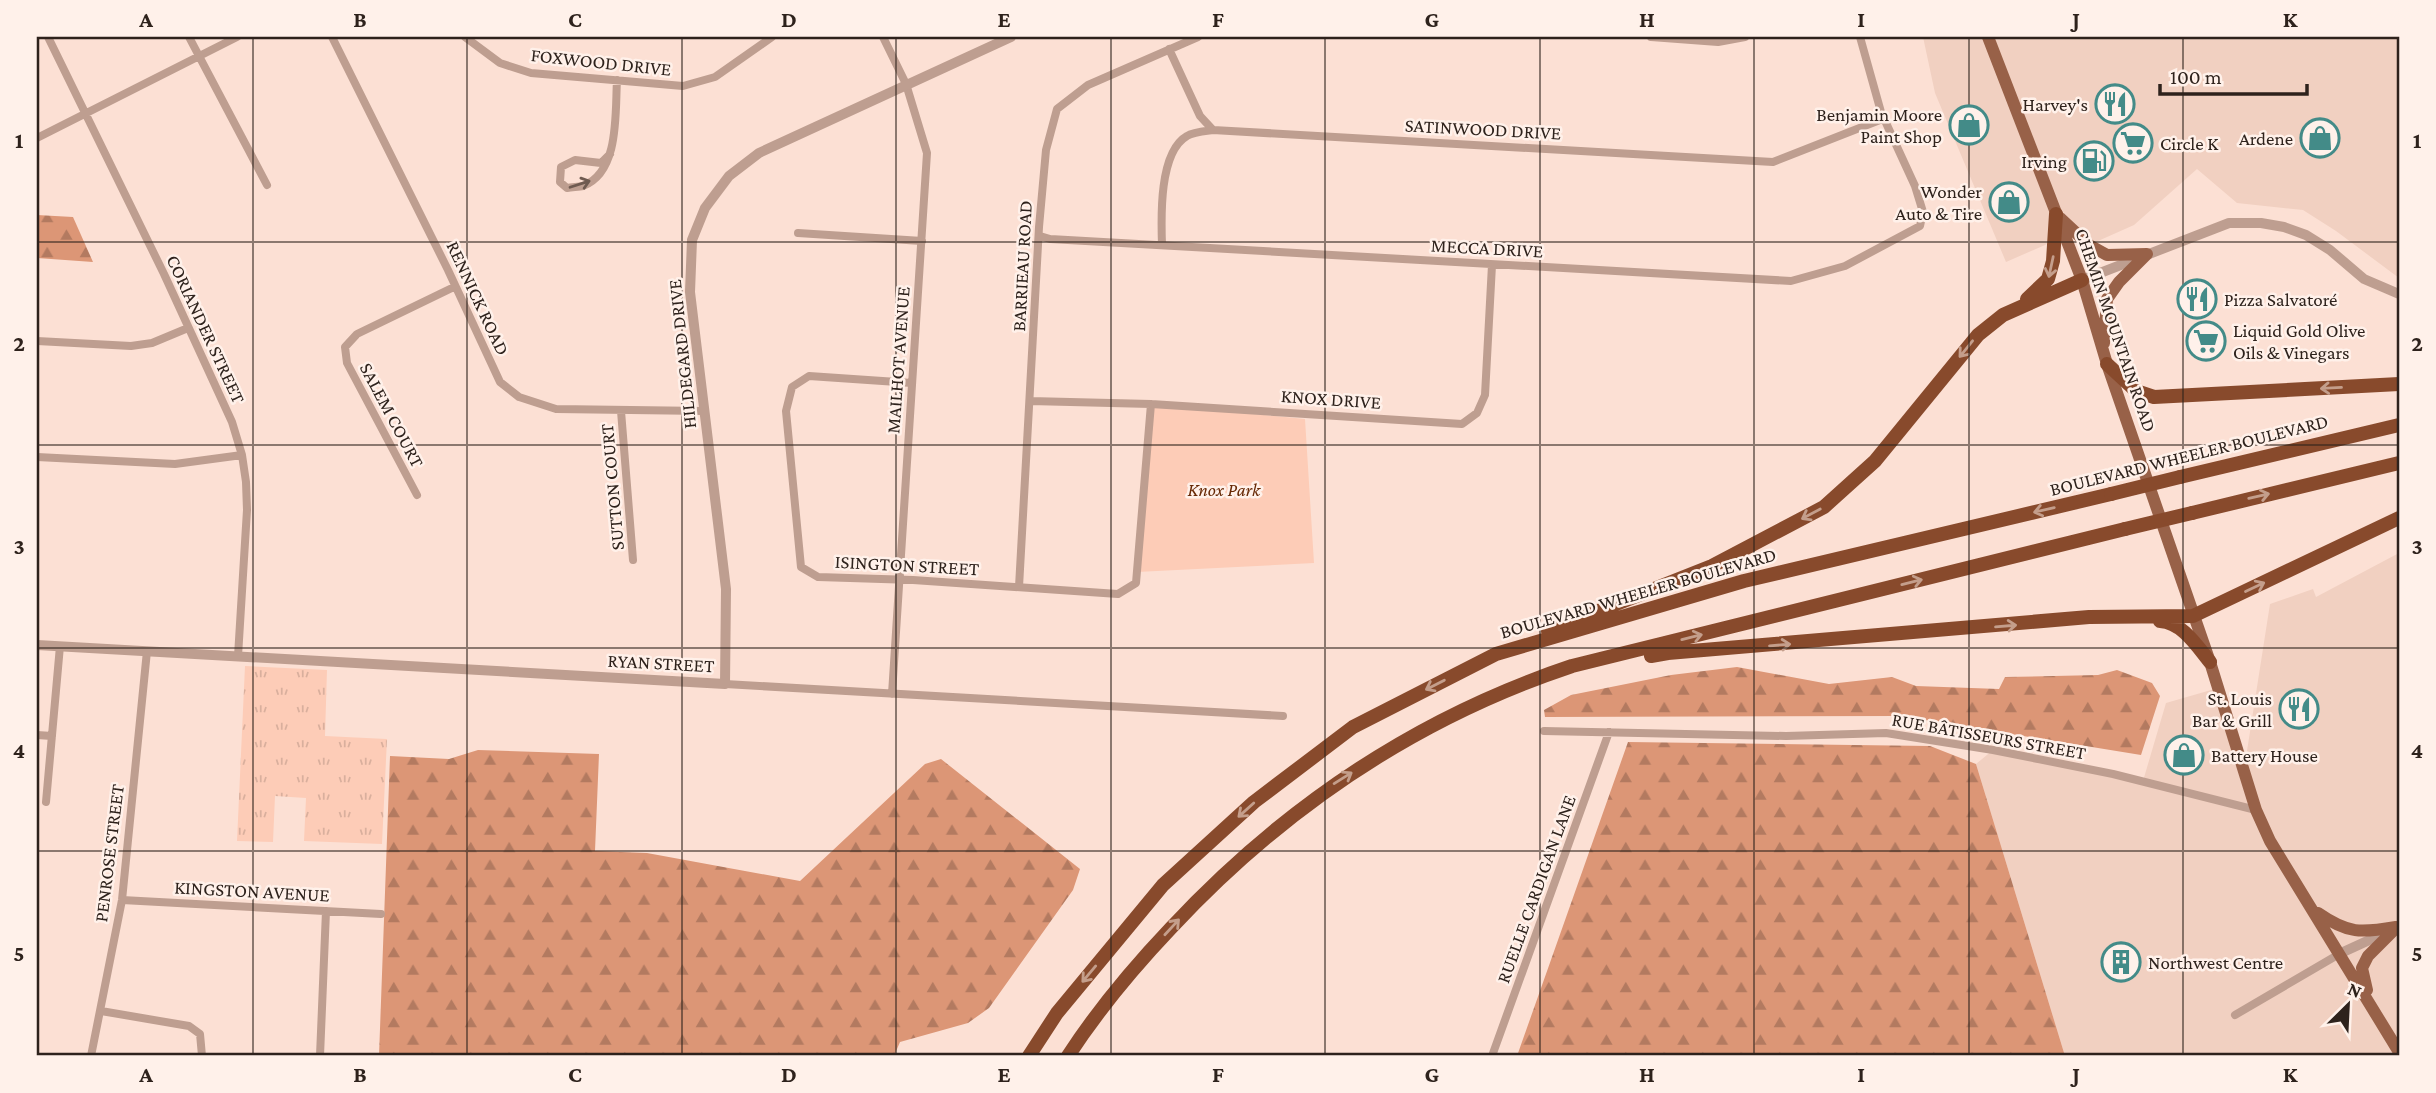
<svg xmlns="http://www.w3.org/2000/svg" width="2436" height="1093" viewBox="0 0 2436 1093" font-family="'Crimson Pro',serif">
  <defs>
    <pattern id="grass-tufts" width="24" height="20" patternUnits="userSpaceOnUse" patternTransform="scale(1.75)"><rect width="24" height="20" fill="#fdccb7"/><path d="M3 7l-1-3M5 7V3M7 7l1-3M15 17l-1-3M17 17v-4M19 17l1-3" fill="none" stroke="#d9af9d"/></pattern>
    <pattern id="forest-firs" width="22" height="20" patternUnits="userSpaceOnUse" patternTransform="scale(1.75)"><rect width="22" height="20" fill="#dc9676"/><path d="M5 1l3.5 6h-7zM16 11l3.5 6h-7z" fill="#b37a60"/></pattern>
  </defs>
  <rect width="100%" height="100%" fill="#fce0d4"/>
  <path fill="#f1d0c1" d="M 1923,37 L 2399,37 L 2399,278 L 2336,231 L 2303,210 L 2237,203 L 2197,169 L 2134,225 L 2089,245 L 2056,215 L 2054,241 L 2006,262 L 1935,93 Z
    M 2399,553 L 2399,1056 L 2065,1056 L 1976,764 L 1993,750 L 2143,781 L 2166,703 L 2218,688 L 2244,770 L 2270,604 L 2313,589 L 2316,597 Z"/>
  <path fill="url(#grass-tufts)" d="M 245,666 L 327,670 L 325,736 L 387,739 L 382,844 L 304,841 L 306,798 L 275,796 L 273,842 L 237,841 Z"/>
  <path fill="url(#forest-firs)" d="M 37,215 L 73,217 L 93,262 L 37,258 Z
    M 1737,667 L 1829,684 L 1892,677 L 1916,686 L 1999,689 L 2005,677 L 2098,675 L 2117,670 L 2152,683 L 2160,696 L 2141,755 L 1900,716 L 1545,717 L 1544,710 L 1571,695 L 1671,675 Z
    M 1628,742 L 1930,746 L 1976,764 L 2065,1056 L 1517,1056 Z
    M 478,750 L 599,754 L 595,851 L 647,853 L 800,881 L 925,764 L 941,759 L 1080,869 L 1073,890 L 989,1008 L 968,1023 L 900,1042 L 894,1056 L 379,1056 L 390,756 L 449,759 Z"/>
  <path fill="#fdccb7" d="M 1151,404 L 1305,419 L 1314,563 L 1137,572 Z"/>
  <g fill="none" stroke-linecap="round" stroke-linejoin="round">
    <path stroke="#be9e90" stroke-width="8" d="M 48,37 L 164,274 L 232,422 L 242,455 L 246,482 L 247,510 L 238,656
      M 189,37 L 267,185
      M 332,37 L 448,270 L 500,382 L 519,397 L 556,409 L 705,411
      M 465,37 L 500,63 L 531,73 L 683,86 L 715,77 L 772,37
      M 883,37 L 906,84 L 927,153 L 892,694
      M 1651,37 L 1718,42 L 1745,37
      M 1169,49 L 1200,116 L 1213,130
      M 37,138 L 237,37
      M 610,154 L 601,163 L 575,160 L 561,167 L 560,182 L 567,188 C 572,187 579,187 583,186 C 620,172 615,112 617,80
      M 798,233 L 922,241
      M 1040,236 L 1050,239 L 1791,281 L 1845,266 L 1920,226 L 1923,212 L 1915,186 L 1881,112 L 1860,37
      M 1162,245 C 1161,217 1159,152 1187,136 C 1193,132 1206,131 1213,130 L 1773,162 L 1885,118
      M 37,341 L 131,346 L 152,343 L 188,328
      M 912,383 L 809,376 L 792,387 L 786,411 L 801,567 L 818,577 L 913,580 L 1118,594 L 1136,583 L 1151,404
      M 1030,401 L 1151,404 L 1462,424 L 1477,413 L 1485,395 L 1492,265
      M 621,411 L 633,560
      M 37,457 L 175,464 L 242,455
      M 417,495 L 347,363 L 345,347 L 357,334 L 454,287
      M 1019,587 L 1039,227 L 1046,150 L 1057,109 L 1088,85 L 1198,37
      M 725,684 L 1283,716
      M 1544,731 L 1786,736 L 1886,733 L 1993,750 L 2113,774 L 2256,810
      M 37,735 L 52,736
      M 46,802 L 60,646
      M 122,900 L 381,914
      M 101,1011 L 189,1026 L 200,1034 L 202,1056
      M 2235,1015 L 2341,953
      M 91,1056 L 122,900 L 147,651
      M 320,1056 L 326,911
      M 1492,1056 L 1609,732"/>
    <path stroke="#be9e90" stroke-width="10" d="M 2082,280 L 2229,223 L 2261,223 L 2284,227 L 2306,235 L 2330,250 L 2364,279 L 2399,294
      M 37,645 L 725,684 L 726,589 L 690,292 L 692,240 L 705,208 L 729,176 L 759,153 L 1011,37
      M 2341,953 L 2389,931"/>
    <path stroke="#986148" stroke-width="12" d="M 1988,37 L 2082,280 L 2107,364 L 2210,662 L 2256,810 L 2270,841 L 2399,1052
      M 2060,218 L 2089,245 L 2107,255 L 2147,254
      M 2104,343 L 2107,299 L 2119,282 L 2147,254
      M 2318,913 C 2348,934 2361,933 2396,927
      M 2367,990 L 2362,968 L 2368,956 L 2396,928"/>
    <path stroke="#884a2c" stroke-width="14" d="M 2027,299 L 2048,279 L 2053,261 L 2056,214
      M 2107,364 L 2136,391 L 2154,397 L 2399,384
      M 2180,477 L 2399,425
      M 2192,513 L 2399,463
      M 2160,621 C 2182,622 2197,646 2210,662
      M 1548,631 L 1712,566 L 1824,507 L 1875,461 L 1978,335 L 2003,315 L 2082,280
      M 1651,656 L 1668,653 L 2089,617 L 2193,616 L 2399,518
      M 1029,1056 L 1057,1013 L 1163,885 L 1254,802 L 1353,727 L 1496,654 L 1744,581 L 2111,494
      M 1068,1056 C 1098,1010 1133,968 1171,928 C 1282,809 1416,718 1572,666 L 2125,529"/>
    <path stroke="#884a2c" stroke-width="14" d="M 2111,494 L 2180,477
      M 2125,529 L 2192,513"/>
  </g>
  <defs><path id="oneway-shaft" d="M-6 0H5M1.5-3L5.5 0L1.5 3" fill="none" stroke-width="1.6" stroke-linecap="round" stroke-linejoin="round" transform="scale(1.75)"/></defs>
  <use stroke="#6f5a50" href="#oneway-shaft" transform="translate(580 184) rotate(-18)"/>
  <g stroke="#c49e8b">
    <use href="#oneway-shaft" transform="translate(2051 267) rotate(102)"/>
    <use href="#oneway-shaft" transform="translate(1966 349) rotate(129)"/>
    <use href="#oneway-shaft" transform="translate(2331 388) rotate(177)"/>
    <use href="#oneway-shaft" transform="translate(2259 496) rotate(-13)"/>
    <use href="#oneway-shaft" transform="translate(2044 510) rotate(167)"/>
    <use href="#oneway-shaft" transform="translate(1811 514) rotate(152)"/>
    <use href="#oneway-shaft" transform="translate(1912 582) rotate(-14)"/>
    <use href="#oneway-shaft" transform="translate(2255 587) rotate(-25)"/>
    <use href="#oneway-shaft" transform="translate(2006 626) rotate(-5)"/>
    <use href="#oneway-shaft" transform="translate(1692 637) rotate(-14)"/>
    <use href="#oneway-shaft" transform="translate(1780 645) rotate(-5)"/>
    <use href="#oneway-shaft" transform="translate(1435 685) rotate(153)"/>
    <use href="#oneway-shaft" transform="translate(1343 778) rotate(-32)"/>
    <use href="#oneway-shaft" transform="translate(1246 810) rotate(138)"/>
    <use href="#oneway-shaft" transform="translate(1172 927) rotate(-47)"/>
    <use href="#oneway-shaft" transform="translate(1089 974) rotate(130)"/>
  </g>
  <path fill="none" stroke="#2e221c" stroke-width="2" stroke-opacity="0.55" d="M 253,37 L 253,1056M 467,37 L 467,1056M 682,37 L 682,1056M 896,37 L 896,1056M 1111,37 L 1111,1056M 1325,37 L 1325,1056M 1540,37 L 1540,1056M 1754,37 L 1754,1056M 1969,37 L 1969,1056M 2183,37 L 2183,1056M 37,242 L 2399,242M 37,445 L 2399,445M 37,648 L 2399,648M 37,851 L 2399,851"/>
  <defs>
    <g id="restaurant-ring" transform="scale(2.0125)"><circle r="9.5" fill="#fff1ea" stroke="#438b88" stroke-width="1.5"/><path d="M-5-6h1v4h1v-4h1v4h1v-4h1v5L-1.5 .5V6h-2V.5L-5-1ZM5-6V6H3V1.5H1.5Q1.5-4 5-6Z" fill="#438b88"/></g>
    <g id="shop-ring" transform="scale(2.0125)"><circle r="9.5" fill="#fff1ea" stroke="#438b88" stroke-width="1.5"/><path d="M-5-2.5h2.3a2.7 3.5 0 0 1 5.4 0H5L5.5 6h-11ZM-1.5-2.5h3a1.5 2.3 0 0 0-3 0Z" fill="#438b88"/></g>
    <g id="supermarket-ring" transform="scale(2.0125)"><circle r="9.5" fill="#fff1ea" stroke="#438b88" stroke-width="1.5"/><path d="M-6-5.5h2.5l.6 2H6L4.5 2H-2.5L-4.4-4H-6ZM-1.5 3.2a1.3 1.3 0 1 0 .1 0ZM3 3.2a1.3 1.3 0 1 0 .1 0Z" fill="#438b88"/></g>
    <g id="fuel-ring" transform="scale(2.0125)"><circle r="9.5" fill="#fff1ea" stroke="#438b88" stroke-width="1.5"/><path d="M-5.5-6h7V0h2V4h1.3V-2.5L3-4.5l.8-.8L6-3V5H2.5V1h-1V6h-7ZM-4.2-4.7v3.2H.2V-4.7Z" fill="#438b88"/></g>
    <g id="building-ring" transform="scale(2.0125)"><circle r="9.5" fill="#fff1ea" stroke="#438b88" stroke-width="1.5"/><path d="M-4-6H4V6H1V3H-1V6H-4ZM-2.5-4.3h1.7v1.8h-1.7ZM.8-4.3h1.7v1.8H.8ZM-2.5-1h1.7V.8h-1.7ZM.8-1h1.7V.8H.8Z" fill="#438b88"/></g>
  </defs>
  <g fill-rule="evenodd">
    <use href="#restaurant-ring" x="2115" y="104"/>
    <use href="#shop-ring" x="1969" y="125"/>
    <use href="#shop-ring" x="2320" y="138"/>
    <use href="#supermarket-ring" x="2133" y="143"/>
    <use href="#fuel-ring" x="2094" y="161"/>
    <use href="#shop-ring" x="2009" y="202"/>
    <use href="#restaurant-ring" x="2197" y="299"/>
    <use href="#supermarket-ring" x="2206" y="341"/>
    <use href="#restaurant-ring" x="2299" y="709"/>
    <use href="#shop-ring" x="2184" y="755"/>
    <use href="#building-ring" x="2121" y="962"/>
  </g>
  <g text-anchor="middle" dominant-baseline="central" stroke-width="5" stroke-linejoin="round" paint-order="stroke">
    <g font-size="19" fill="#2e221c" stroke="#fff1ea">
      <text transform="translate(601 62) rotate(6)">FOXWOOD DRIVE</text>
      <text transform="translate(1483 129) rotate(3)">SATINWOOD DRIVE</text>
      <text transform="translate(1487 248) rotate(3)">MECCA DRIVE</text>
      <text transform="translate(1022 266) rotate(-87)">BARRIEAU ROAD</text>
      <text transform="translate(478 298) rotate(65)">RENNICK ROAD</text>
      <text transform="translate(206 329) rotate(65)">CORIANDER STREET</text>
      <text transform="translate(2116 330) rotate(71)">CHEMIN MOUNTAIN ROAD</text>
      <text transform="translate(682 354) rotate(-96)">HILDEGARD DRIVE</text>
      <text transform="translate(898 360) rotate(-86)">MAILHOT AVENUE</text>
      <text transform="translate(1331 399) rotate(4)">KNOX DRIVE</text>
      <text transform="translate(392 415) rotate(62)">SALEM COURT</text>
      <text transform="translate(2189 455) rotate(-14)">BOULEVARD WHEELER BOULEVARD</text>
      <text transform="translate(612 487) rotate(-95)">SUTTON COURT</text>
      <text transform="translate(907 565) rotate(3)">ISINGTON STREET</text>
      <text transform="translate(1638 593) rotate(-16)">BOULEVARD WHEELER BOULEVARD</text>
      <text transform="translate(661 663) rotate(3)">RYAN STREET</text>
      <text transform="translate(1989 736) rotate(10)">RUE BÂTISSEURS STREET</text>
      <text transform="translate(109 853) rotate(-83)">PENROSE STREET</text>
      <text transform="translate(1536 889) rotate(-70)">RUELLE CARDIGAN LANE</text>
      <text transform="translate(252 891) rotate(3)">KINGSTON AVENUE</text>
    </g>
    <g font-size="19" fill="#2e221c" stroke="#fff1ea" text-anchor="end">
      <text x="2088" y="104">Harvey's</text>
      <text x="1942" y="114">Benjamin Moore<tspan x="1942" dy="22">Paint Shop</tspan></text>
      <text x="2293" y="138">Ardene</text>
      <text x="2160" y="143" text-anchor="start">Circle K</text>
      <text x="2067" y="161">Irving</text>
      <text x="1982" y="191">Wonder<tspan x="1982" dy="22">Auto &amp; Tire</tspan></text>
      <text x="2224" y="299" text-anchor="start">Pizza Salvatoré</text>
      <text x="2233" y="330" text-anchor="start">Liquid Gold Olive<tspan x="2233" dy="22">Oils &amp; Vinegars</tspan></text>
      <text x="2272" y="698">St. Louis<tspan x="2272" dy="22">Bar &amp; Grill</tspan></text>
      <text x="2211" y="755" text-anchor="start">Battery House</text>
      <text x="2148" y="962" text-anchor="start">Northwest Centre</text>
    </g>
    <g font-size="19" font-style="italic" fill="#672804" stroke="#fff1ea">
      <text x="1224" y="489">Knox Park</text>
    </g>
  </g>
  <rect width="2436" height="1093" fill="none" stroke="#fff1ea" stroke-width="77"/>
  <g transform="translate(2348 1005) rotate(24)" stroke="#fff1ea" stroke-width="5" paint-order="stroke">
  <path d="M0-5L12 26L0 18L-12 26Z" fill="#2e221c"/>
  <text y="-10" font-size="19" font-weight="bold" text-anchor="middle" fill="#2e221c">N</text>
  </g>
  <path d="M2160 84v10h147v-10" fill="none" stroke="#2e221c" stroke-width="3.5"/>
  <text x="2170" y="84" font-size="21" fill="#2e221c" stroke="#fff1ea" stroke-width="5" paint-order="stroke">100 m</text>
  <rect x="38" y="38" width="2360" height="1016" fill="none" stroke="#2e221c" stroke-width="2.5"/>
  <g font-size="23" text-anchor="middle" font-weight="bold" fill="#2e221c">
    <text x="146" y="27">A</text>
    <text x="360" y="27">B</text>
    <text x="575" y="27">C</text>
    <text x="789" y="27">D</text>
    <text x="1004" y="27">E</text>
    <text x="1218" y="27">F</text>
    <text x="1432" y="27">G</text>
    <text x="1647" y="27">H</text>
    <text x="1861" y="27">I</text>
    <text x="2076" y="27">J</text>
    <text x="2290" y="27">K</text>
    <text x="19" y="148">1</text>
    <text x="2417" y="148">1</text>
    <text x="19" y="351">2</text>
    <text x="2417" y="351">2</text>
    <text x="19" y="554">3</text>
    <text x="2417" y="554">3</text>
    <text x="19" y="758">4</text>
    <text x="2417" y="758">4</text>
    <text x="19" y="961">5</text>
    <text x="2417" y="961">5</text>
    <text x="146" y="1082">A</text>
    <text x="360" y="1082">B</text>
    <text x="575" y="1082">C</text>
    <text x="789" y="1082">D</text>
    <text x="1004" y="1082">E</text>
    <text x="1218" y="1082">F</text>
    <text x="1432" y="1082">G</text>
    <text x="1647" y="1082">H</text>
    <text x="1861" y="1082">I</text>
    <text x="2076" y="1082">J</text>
    <text x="2290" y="1082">K</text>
  </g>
</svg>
